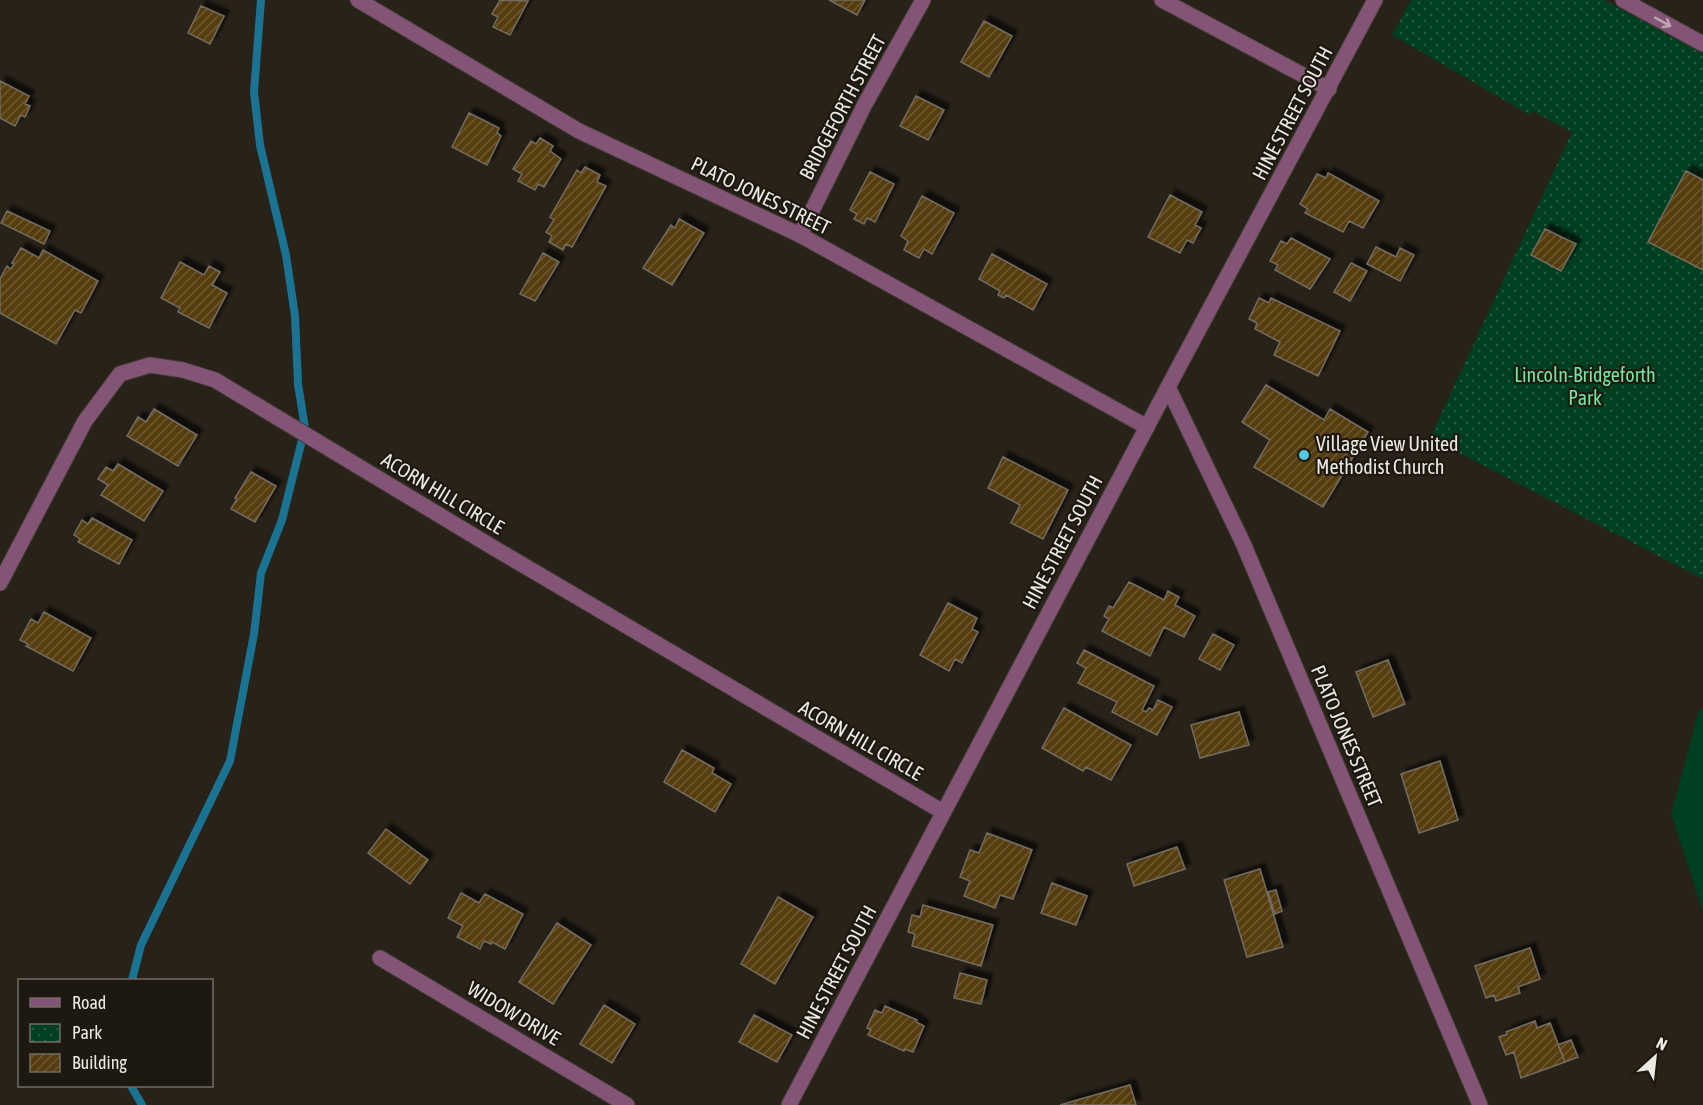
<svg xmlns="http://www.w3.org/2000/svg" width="1703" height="1105" viewBox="0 0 1703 1105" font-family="'Asap Condensed',sans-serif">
  <defs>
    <pattern id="park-dots" width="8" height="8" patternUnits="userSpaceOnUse" patternTransform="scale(1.5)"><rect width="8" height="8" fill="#004021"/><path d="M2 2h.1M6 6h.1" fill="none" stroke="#255c41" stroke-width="1.8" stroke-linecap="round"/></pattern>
    <pattern id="building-hatch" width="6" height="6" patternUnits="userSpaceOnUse" patternTransform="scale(1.5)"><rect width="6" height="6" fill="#563c0e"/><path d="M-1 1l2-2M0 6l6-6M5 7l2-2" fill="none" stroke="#6e5831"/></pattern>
    <filter id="shadow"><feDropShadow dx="5.5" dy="-5.5" stdDeviation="1.5" flood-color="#0009"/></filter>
  </defs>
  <rect width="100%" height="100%" fill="#282219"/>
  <path fill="#004021" d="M 1703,709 L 1703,912 L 1671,814 L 1699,710 Z"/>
  <path fill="url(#park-dots)" d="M 1411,0 L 1604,0 L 1703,54 L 1703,579 L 1430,438 L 1572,132 L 1533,111 L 1530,115 L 1392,35 Z"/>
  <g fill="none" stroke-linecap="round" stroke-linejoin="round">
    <path stroke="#1a7393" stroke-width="8" d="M 132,980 L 141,945 L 230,761 L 254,634 L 261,573 L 282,520 L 305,428 L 298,384 L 295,316 L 286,255 L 260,145 L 254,92 L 261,0
      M 131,1086 L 142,1105"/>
  </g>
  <path fill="url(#building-hatch)" stroke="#736c61" stroke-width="1.5" filter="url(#shadow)" d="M 500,0 L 528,1 L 510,35 L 493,27 L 498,17 L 492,14 Z
    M 829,0 L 865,0 L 857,15 Z
    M 201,6 L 224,16 L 210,44 L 188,33 Z
    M 984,21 L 1012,36 L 989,77 L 961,62 Z
    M 0,81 L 29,96 L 25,104 L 30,106 L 25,117 L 21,115 L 15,126 L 0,118 Z
    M 916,96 L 944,110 L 928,140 L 900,126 Z
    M 469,113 L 499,128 L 497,133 L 501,136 L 487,165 L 452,147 Z
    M 540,138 L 553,146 L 550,151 L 561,159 L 544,187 L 538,184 L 535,190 L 518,181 L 522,174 L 513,169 L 531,141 L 536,144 Z
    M 585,167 L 600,175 L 597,182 L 606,186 L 572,247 L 566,244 L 563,250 L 549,242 L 552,236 L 546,232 L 554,220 L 550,217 L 577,170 L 581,173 Z
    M 1686,171 L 1703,180 L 1703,270 L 1648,242 Z
    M 870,172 L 894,184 L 875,222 L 867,218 L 864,224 L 854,219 L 857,214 L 850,210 Z
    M 1328,173 L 1379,201 L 1363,228 L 1349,221 L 1343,232 L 1305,213 L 1308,209 L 1300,204 L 1317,174 L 1326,178 Z
    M 1170,195 L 1202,212 L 1195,225 L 1201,228 L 1193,243 L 1187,240 L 1180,253 L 1148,237 Z
    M 922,196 L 954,213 L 932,254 L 924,249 L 919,258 L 904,250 L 908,241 L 901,236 Z
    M 7,211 L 50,231 L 44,244 L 1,223 Z
    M 679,219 L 704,233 L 672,285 L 643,268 L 671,225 L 675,228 Z
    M 1545,229 L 1576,244 L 1561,271 L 1531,255 Z
    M 1291,238 L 1330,259 L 1310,289 L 1275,270 L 1278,265 L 1270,261 L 1281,241 L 1287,244 Z
    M 1376,247 L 1396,257 L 1400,248 L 1414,255 L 1400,281 L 1367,264 Z
    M 21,248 L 39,258 L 43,250 L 98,281 L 81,313 L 75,310 L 56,344 L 0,313 L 0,279 L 7,266 L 11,269 L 14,264 L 12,263 Z
    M 543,253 L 559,262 L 535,301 L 520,294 Z
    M 992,254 L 1047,284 L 1033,310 L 1006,295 L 1004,298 L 998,295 L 1000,291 L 979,279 Z
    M 180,262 L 204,275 L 209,266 L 220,272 L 212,285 L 227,293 L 209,328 L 178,312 L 180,308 L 161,298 Z
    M 1351,263 L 1367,271 L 1350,301 L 1334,292 Z
    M 1259,298 L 1269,303 L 1271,298 L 1340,331 L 1318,376 L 1274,355 L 1280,342 L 1255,329 L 1257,323 L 1249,319 Z
    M 1266,385 L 1324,420 L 1330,409 L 1368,432 L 1323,507 L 1254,467 L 1270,440 L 1242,422 Z
    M 154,409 L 197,435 L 178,466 L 127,436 L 138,417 L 146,422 Z
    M 1003,457 L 1068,490 L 1043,539 L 1011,523 L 1020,505 L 988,488 Z
    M 118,464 L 163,491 L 144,521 L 101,495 L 108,485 L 98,479 L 106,467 L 113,471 Z
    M 251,472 L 276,486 L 255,522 L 231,509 L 237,499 L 235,498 Z
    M 92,518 L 132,540 L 119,564 L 78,542 L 80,539 L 74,535 L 82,520 L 88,524 Z
    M 1129,582 L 1164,600 L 1168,591 L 1179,597 L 1175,605 L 1195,616 L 1184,637 L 1164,627 L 1150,656 L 1102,631 L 1109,619 L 1104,616 L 1109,606 L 1113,608 Z
    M 948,603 L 977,618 L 972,629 L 978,632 L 962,663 L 955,659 L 949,671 L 920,655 Z
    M 44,612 L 91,638 L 73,671 L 26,646 L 28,644 L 20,640 L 31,619 L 38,623 Z
    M 1213,634 L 1234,645 L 1220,670 L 1199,659 Z
    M 1084,650 L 1154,686 L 1142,710 L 1146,712 L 1149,708 L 1153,710 L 1158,700 L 1172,707 L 1157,735 L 1112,712 L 1117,702 L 1078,683 L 1086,668 L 1077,663 Z
    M 1388,660 L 1405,704 L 1373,717 L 1356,672 Z
    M 1064,708 L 1131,745 L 1111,780 L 1086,767 L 1083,771 L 1042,748 Z
    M 1239,712 L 1249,745 L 1200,758 L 1191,725 Z
    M 682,750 L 714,768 L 712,773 L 731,784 L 715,812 L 664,782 Z
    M 1440,761 L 1458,820 L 1419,833 L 1401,774 Z
    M 386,829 L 428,860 L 410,884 L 368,853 Z
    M 987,833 L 1032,850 L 1013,899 L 1000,895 L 995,908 L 964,896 L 970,881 L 960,877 L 970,850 L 979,853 Z
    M 1177,847 L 1185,869 L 1134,886 L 1127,864 Z
    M 1260,869 L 1283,947 L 1247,957 L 1224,880 Z
    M 1052,883 L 1087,896 L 1076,925 L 1041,913 Z
    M 1276,890 L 1282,911 L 1275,914 L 1268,892 Z
    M 461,893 L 479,903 L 485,894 L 523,914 L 505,949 L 492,942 L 491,944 L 484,941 L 480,949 L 457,937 L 463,926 L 448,918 Z
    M 778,897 L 813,917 L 775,984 L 741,964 Z
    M 923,905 L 993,925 L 981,966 L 912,946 L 915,934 L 908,932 L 912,915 L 920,917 Z
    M 557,923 L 591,945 L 553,1004 L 519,982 Z
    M 1530,948 L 1540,979 L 1518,987 L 1520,993 L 1496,1001 L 1494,995 L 1486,998 L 1475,966 Z
    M 960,973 L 987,980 L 981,1004 L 954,998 Z
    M 604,1005 L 635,1024 L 612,1063 L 580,1044 Z
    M 885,1006 L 917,1020 L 916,1022 L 924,1026 L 913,1052 L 905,1049 L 904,1051 L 868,1035 L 871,1030 L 867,1028 L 875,1010 L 882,1013 Z
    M 754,1015 L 792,1035 L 777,1062 L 739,1042 Z
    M 1535,1021 L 1537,1028 L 1550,1023 L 1565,1062 L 1521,1078 L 1514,1052 L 1506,1055 L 1499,1037 L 1507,1034 L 1506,1032 Z
    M 1571,1040 L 1578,1057 L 1565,1062 L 1558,1045 Z
    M 1130,1085 L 1136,1105 L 1060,1105 Z"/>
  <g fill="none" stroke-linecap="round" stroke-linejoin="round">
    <g stroke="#433e35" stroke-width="17">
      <path id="minor" d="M 358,0 L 579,131 L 800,235 L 1147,427
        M 1162,0 L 1329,89
        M 1623,0 L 1703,44
        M 800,235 L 865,104 L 923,0
        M 1168,387 L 1243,543 L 1480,1105
        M 0,583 L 85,421 L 120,374 L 150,365 L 183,370 L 215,380 L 494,548 L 943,812
        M 380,958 L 627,1105"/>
    </g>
    <g stroke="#433e35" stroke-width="17">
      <path id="tertiary" d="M 789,1105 L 1168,387 L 1375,0"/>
    </g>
    <use href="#minor" stroke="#845476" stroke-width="15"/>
    <use href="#tertiary" stroke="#845476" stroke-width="15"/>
  </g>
  <defs><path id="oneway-shaft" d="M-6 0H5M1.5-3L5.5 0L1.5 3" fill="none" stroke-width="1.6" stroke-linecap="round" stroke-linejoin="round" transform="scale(1.5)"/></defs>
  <use stroke="#bda5b1" href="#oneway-shaft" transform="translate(1663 22) rotate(29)"/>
  <circle fill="#55cadf" stroke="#1e1910" stroke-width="2" cx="1304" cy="455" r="6"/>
  <g text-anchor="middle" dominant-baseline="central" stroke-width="4.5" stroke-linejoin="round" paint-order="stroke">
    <g font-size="20" fill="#ece8e2" stroke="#1e1910">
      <text transform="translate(842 107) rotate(-62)">BRIDGEFORTH STREET</text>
      <text transform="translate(1292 113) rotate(-62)">HINE STREET SOUTH</text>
      <text transform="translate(761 195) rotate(26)">PLATO JONES STREET</text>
      <text transform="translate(443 493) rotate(31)">ACORN HILL CIRCLE</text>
      <text transform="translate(1062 542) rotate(-62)">HINE STREET SOUTH</text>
      <text transform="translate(1347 736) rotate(67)">PLATO JONES STREET</text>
      <text transform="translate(861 740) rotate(30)">ACORN HILL CIRCLE</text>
      <text transform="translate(836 972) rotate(-62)">HINE STREET SOUTH</text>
      <text transform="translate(514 1013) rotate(31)">WIDOW DRIVE</text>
    </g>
    <g font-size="20" fill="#71e69f" stroke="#1e1910">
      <text x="1585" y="374">Lincoln-Bridgeforth<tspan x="1585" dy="23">Park</tspan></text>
    </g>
    <g font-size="20" fill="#ece8e2" stroke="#1e1910" text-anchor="start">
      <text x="1316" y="443">Village View United<tspan x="1316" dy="23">Methodist Church</tspan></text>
    </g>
  </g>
  <rect x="18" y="979" width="195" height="108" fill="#1e1910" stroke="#706c64" stroke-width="1.5"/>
  <rect x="30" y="998" width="30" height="9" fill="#845476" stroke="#706c64" stroke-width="1.5"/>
  <text x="72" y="1009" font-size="18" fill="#ece8e2">Road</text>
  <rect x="30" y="1024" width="30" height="18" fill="url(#park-dots)" stroke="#706c64" stroke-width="1.5"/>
  <text x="72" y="1039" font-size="18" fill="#ece8e2">Park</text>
  <rect x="30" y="1054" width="30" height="18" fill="url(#building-hatch)" stroke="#706c64" stroke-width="1.5"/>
  <text x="72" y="1069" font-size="18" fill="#ece8e2">Building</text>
  <g transform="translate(1655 1057) rotate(27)" stroke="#1e1910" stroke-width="4.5" paint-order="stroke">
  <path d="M0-4.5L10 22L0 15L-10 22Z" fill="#ece8e2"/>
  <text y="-9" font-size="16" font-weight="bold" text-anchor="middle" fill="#ece8e2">N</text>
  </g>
</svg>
